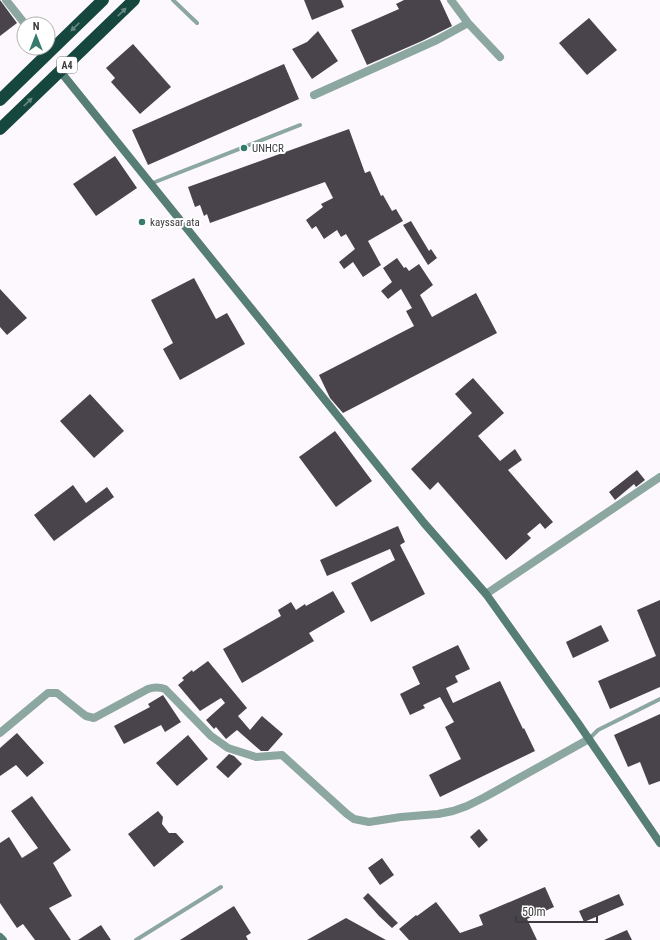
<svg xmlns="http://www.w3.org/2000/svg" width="660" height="940" viewBox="0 0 660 940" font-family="'Roboto Condensed',sans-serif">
  <rect width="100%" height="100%" fill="#fdf8fe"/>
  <path fill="#49444b" d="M 0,0 L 17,23 L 0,36 Z
    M 304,0 L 341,0 L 344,7 L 312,20 Z
    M 404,0 L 440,0 L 452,26 L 422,41 L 367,65 L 351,30 L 399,9 L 396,4 Z
    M 589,18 L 617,50 L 587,75 L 559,43 Z
    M 318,31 L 338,61 L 312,79 L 292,49 L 307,42 Z
    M 133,44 L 171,87 L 140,114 L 111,82 L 115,78 L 106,68 Z
    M 284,64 L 299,99 L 148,165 L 132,130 Z
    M 349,129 L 365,173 L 370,171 L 381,196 L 383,195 L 392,211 L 396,209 L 403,221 L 368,241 L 381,265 L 363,277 L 353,262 L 344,269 L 339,262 L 355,249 L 346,234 L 341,237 L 337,230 L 324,239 L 316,226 L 312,229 L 306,220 L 323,207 L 321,204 L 333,198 L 325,182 L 210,223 L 207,214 L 204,216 L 200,205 L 195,207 L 188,187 Z
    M 115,156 L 137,188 L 96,216 L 73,184 Z
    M 411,221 L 429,251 L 431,249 L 437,258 L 428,265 L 403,225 Z
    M 397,258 L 404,268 L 406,267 L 409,271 L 419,264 L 433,285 L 420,295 L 432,317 L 476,293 L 497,333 L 343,413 L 330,398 L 319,375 L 414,326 L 406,311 L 412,308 L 401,289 L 388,299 L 381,291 L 392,282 L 383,268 Z
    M 194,278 L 216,319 L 227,313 L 245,344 L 180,380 L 163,349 L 173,343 L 151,300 Z
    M 0,289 L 27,318 L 7,335 L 0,327 Z
    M 473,378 L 504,413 L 478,436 L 500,461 L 515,449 L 522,460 L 508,470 L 553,522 L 545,529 L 540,523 L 527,534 L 531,538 L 506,560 L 438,482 L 430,490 L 411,469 L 472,413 L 455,394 Z
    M 90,394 L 124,431 L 94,458 L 60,421 Z
    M 335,431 L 372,481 L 336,507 L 299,457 Z
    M 637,470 L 645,480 L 636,487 L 634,484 L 615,500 L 609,492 Z
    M 73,485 L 86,503 L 107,487 L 114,497 L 54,541 L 34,515 Z
    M 398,526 L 405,542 L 400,545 L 425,594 L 371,622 L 351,583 L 395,560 L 390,549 L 327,576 L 320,560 Z
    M 333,591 L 345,612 L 309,633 L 314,641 L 242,683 L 223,649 L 281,616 L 278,610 L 291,602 L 296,610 L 305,604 L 306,606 Z
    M 660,600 L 660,687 L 610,709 L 598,681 L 656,656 L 637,610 Z
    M 601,625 L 609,641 L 573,658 L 566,642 Z
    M 458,645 L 470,669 L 455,676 L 458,682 L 446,688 L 453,703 L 500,681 L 523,729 L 524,728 L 535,751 L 440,797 L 429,775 L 461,759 L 445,727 L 454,722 L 440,697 L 423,705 L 425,708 L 410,715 L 400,694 L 420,684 L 412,667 Z
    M 208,661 L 247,708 L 238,716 L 250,730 L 262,716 L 283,734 L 268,751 L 261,751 L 237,730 L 226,739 L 216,727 L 214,729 L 206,720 L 225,703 L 221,698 L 200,711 L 178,685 L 184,680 L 182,678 L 192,670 L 193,672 Z
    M 163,695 L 181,722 L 165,732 L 161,725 L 124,744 L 114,726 L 150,707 L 148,704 Z
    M 660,714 L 660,781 L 649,785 L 640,762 L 628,767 L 614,735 Z
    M 17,733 L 44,763 L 27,777 L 16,765 L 0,776 L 0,748 Z
    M 188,735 L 208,759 L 177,786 L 156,763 Z
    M 229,754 L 234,756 L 242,764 L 228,778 L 216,767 Z
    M 32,796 L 71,850 L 53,863 L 72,896 L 49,908 L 71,940 L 35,940 L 23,924 L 17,928 L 0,903 L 0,843 L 9,837 L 22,858 L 38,848 L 11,811 Z
    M 158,811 L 163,817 L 162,824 L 169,833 L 176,833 L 184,842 L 154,867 L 128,834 Z
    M 479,829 L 488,840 L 479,848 L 470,837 Z
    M 382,858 L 394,875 L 380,885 L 368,868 Z
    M 545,887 L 554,907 L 527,919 L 537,940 L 409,940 L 399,929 L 416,915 L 417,916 L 436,902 L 460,933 L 483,925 L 479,915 Z
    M 368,893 L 398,923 L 392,928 L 379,916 L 363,898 Z
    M 619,894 L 624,905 L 584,922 L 579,911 Z
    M 234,906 L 251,933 L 246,936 L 248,940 L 180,940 Z
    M 346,918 L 386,940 L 307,940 Z
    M 101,925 L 111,940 L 78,940 Z
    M 627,930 L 632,940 L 604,940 Z"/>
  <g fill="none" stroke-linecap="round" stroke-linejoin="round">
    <path stroke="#8ca6a0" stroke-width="4" d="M 173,0 L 197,23
      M 150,184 L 300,125
      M 589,739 L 598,730 L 660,699
      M 136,940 L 221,887"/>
    <path stroke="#8ca6a0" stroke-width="8" d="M 6,0 L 25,24
      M 451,0 L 468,23 L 500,57
      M 314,95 L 437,40 L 468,23
      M 486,594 L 660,477
      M 0,733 L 48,693 L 57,693 L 82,713 L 86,716 L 94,718 L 148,689 C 154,687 159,687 165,689 L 211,736 L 228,748 L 256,757 L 282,755 L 347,814 L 354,819 L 369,822 L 401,817 L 438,814 L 453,811 L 467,806 L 485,797 L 589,739"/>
    <path stroke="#567e75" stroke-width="8" d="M 60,71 L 424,523 L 486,594 L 578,723 L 660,843
      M 0,937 L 3,940"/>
    <path stroke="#15473e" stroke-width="12" d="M 0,100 L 103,0
      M 0,129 L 134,0"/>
  </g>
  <defs><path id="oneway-solid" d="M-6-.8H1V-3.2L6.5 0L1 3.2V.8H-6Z"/></defs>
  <g fill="#678782">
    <use href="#oneway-solid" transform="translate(122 12) rotate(-44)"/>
    <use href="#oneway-solid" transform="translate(75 27) rotate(136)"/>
    <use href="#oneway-solid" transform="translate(28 102) rotate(-44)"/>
  </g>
  <g fill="#357a6d" stroke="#fff" stroke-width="1.5">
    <circle cx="244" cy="148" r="4"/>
    <circle cx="142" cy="222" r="4"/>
  </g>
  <g text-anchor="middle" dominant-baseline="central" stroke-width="4" stroke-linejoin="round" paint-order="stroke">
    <rect fill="#fff" stroke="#777678" stroke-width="1" x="57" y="57" width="20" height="16" rx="3"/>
    <g font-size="10" font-weight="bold" fill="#3d3b3e">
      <text x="67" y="65">A4</text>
    </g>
    <g font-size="11" fill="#3d3b3e" stroke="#fff" text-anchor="start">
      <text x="252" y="148">UNHCR</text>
      <text x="150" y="222">kayssar ata</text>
    </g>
  </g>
  <g transform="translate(36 36)"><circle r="19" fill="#ffffff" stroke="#b1b1b2"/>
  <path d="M0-3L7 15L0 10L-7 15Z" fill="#357a6d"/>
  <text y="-6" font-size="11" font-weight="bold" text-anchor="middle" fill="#3d3b3e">N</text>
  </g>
  <path d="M516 916v6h81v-6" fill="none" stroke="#3d3b3e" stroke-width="2"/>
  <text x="522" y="916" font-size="12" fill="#3d3b3e" stroke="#ffffff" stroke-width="3" paint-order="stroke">50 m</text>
</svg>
